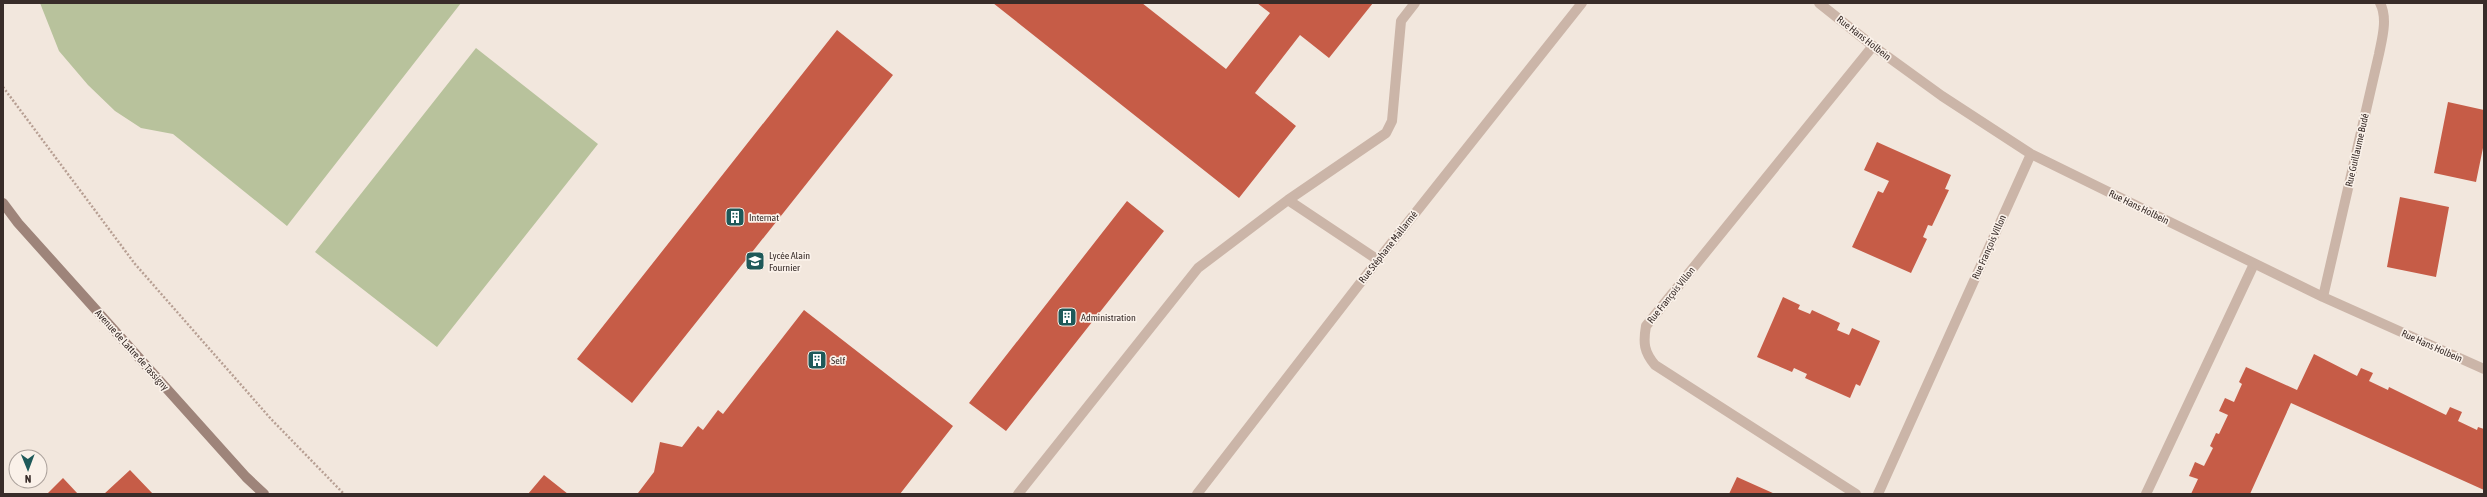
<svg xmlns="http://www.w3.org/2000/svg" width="2487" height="497" viewBox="0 0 2487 497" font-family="'Asap Condensed',sans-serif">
  <rect width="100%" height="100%" fill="#f2e7dd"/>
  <path fill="#b8c29c" d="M 40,3 L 461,3 L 287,226 L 173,134 L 141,128 L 115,111 L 88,85 L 59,51 Z
    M 476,48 L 598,144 L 437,347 L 315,252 Z"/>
  <path fill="#c65c47" d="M 993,3 L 1142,3 L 1226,69 L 1270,13 L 1257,3 L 1373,3 L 1329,58 L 1300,35 L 1255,93 L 1296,126 L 1239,198 Z
    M 837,30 L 893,75 L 632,403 L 577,359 Z
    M 2448,102 L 2484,110 L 2484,143 L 2476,182 L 2434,173 Z
    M 1877,142 L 1951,175 L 1945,189 L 1949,190 L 1932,226 L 1928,225 L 1923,237 L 1927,239 L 1911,273 L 1852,247 L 1878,191 L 1883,193 L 1889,181 L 1864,170 Z
    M 2400,197 L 2449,207 L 2436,277 L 2387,267 Z
    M 1127,201 L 1164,231 L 1006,431 L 969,403 Z
    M 1783,297 L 1800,305 L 1798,309 L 1810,314 L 1812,310 L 1840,323 L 1837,330 L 1849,335 L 1852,328 L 1880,341 L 1860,386 L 1856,384 L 1850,398 L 1805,378 L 1807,374 L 1794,368 L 1792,372 L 1757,357 Z
    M 804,310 L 953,426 L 900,494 L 638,493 L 654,472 L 660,442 L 682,447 L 698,426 L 703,430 L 718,410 L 723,414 Z
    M 2314,354 L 2357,376 L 2361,368 L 2373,373 L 2369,381 L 2388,390 L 2389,387 L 2446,415 L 2450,407 L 2462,412 L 2458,421 L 2477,430 L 2478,427 L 2484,429 L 2484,490 L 2291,403 L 2250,494 L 2191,494 L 2198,479 L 2189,476 L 2195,462 L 2204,466 L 2213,448 L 2210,446 L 2216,433 L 2219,434 L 2228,415 L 2219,411 L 2225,398 L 2234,402 L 2242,384 L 2239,382 L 2246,367 L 2297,390 Z
    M 130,470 L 153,494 L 104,494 Z
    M 544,475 L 568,494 L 528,494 Z
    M 1737,477 L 1775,494 L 1729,494 Z
    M 63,478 L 78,494 L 47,494 Z"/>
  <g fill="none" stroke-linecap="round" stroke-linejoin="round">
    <path stroke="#b79f93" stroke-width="2.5" stroke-dasharray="2 2" stroke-linecap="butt" d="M 3,87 L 135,264 L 271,419 L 344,494"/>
    <path stroke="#cbb5a8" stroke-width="10" d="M 1288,200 L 1386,133 L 1392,121 L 1401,21 L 1415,3
      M 1018,494 L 1198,268 L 1288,200 L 1378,260
      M 2146,494 L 2254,264"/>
    <path stroke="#cbb5a8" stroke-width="10" d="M 1819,3 L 1873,46 L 1942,96 L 2031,154 L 2323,297 L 2484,369
      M 2323,297 L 2379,54 C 2382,39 2388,18 2380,3
      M 1197,494 L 1378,260 L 1582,3
      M 1856,494 L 1655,365 C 1644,352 1643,343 1646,326 L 1873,46
      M 1878,494 L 2031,154"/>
    <path stroke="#9e847a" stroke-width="10" d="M 3,203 L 18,223 L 246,477 L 264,494"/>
  </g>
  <defs>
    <g id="building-square" transform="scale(1)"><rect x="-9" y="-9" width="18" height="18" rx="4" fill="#1e5959" stroke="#faf1e9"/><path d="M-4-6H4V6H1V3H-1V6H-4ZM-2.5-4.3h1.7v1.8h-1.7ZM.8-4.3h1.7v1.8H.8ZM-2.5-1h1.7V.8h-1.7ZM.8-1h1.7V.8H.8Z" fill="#fff"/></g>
    <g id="school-square" transform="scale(1)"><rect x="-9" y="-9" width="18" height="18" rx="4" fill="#1e5959" stroke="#faf1e9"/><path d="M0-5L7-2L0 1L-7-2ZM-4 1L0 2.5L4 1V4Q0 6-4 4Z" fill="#fff"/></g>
  </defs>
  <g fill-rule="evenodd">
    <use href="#building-square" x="735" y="217"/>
    <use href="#school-square" x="755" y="261"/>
    <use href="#building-square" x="1067" y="317"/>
    <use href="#building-square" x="817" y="360"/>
  </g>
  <g text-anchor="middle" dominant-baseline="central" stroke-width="3.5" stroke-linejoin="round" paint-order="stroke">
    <g font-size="10" fill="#382c29" stroke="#faf1e9">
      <text transform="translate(1864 38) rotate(38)">Rue Hans Holbein</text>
      <text transform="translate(2357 150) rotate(-77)">Rue Guillaume Budé</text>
      <text transform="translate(2139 207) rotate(26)">Rue Hans Holbein</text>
      <text transform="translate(1388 247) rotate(-52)">Rue Stéphane Mallarmé</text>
      <text transform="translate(1989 247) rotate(-66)">Rue François Villon</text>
      <text transform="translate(1671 295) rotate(-51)">Rue François Villon</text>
      <text transform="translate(2432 346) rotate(24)">Rue Hans Holbein</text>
      <text transform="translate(132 350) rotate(48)">Avenue de Lattre de Tassigny</text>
    </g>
    <g font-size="10" fill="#382c29" stroke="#faf1e9" text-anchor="start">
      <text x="749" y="217">Internat</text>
      <text x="769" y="255">Lycée Alain<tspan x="769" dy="12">Fournier</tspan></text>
      <text x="1081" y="317">Administration</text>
      <text x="831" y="360">Self</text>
    </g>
  </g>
  <rect width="2487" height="497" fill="none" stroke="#382c29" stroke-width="8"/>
  <g transform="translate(28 469) rotate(179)"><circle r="19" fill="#faf1e9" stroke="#aca29c"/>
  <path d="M0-3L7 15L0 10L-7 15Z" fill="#1e5959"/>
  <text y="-6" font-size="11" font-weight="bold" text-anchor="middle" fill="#382c29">N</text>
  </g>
</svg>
